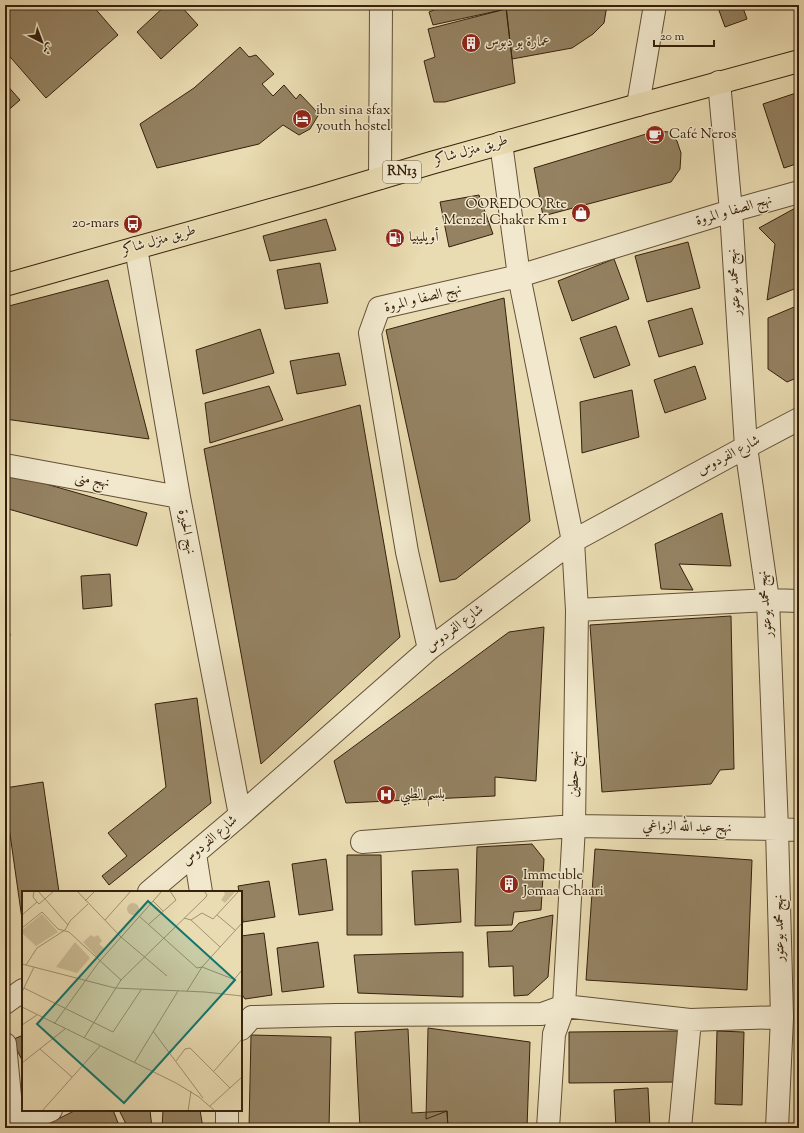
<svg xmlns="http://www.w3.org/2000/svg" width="804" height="1133" viewBox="0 0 804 1133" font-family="'Sorts Mill Goudy',Amiri,serif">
  <rect width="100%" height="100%" fill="#eadcb2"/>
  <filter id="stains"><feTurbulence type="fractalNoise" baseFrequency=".005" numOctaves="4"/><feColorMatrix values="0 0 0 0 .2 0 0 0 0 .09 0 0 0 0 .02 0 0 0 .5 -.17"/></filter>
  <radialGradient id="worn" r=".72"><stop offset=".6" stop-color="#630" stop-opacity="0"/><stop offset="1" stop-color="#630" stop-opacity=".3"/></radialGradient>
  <path fill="#948262" stroke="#36210c" d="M 5,5 L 92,5 L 118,35 L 46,98 L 5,51 Z
    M 166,5 L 180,5 L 198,25 L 161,59 L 137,32 Z
    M 243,5 L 253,5 L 247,10 Z
    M 440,5 L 506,5 L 506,9 L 433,25 L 429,12 L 441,7 Z
    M 506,5 L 607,5 L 604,23 L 593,34 L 572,48 L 512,59 Z
    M 717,5 L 742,5 L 747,19 L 725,27 Z
    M 506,9 L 515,83 L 445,102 L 434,102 L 424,61 L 435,57 L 428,29 Z
    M 240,47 L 249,57 L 256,55 L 274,74 L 262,84 L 273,96 L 284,85 L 296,99 L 300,94 L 319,114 L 310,129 L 299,135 L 283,125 L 259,144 L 157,168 L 140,124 L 194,88 Z
    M 5,83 L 20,100 L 5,113 Z
    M 799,92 L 799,163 L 784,168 L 763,104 Z
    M 656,131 L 669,132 L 677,141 L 681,153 L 680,169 L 671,182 L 543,216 L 534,168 Z
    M 479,195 L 493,234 L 449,247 L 440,202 Z
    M 799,206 L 799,287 L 767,300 L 775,244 L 759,228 Z
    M 326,219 L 336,250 L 270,261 L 263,236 Z
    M 688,242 L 700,288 L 647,302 L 635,256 Z
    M 614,259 L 629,299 L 572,321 L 558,281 Z
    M 320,263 L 328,303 L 285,309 L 277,270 Z
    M 108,280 L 149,439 L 5,419 L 5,307 Z
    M 504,298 L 530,521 L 456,579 L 440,582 L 386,330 Z
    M 799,305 L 799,377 L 787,382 L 768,369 L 768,318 Z
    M 692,308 L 703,344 L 659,357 L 648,321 Z
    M 616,326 L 630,365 L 594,378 L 580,338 Z
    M 260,329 L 274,373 L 203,394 L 196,350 Z
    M 339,353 L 346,385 L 297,394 L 290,361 Z
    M 695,366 L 706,399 L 665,413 L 654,380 Z
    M 269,386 L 283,420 L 210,443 L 205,403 Z
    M 632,390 L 639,437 L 582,453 L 580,402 Z
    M 360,405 L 400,637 L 261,764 L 204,449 Z
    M 8,473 L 147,513 L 137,546 L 5,508 L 5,482 Z
    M 722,513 L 731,566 L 679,564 L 693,590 L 661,589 L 655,544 Z
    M 110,574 L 112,606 L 83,609 L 81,576 Z
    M 5,602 L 10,636 L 5,637 Z
    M 731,616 L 734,769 L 720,770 L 711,784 L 602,792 L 590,625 Z
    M 544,627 L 536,781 L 495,777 L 495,796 L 346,803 L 334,761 L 509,632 Z
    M 197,698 L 211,803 L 109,885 L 102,876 L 127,856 L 108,833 L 166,787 L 155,704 Z
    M 43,782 L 59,892 L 23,892 L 23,926 L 5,799 L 5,788 Z
    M 532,844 L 544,859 L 541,910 L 514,912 L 512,925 L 475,926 L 477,847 Z
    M 595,849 L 752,860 L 747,990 L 586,980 Z
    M 347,855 L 381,855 L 382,935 L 347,935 Z
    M 326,859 L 333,910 L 299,915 L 292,864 Z
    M 458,869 L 461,922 L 415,925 L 412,871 Z
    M 269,881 L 275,917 L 243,922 L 241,908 L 241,892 L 239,892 L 238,886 Z
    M 553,915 L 548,977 L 528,995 L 514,996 L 513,966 L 489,967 L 487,932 L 512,931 L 519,923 Z
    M 264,933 L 272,995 L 245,999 L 241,993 L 241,936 Z
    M 318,942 L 324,987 L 282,992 L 277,948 Z
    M 463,952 L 463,997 L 358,993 L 354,955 Z
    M 428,1028 L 530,1042 L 527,1128 L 448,1128 L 447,1111 L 426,1119 Z
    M 408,1029 L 412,1113 L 447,1111 L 448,1128 L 360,1128 L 355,1032 Z
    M 678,1031 L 678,1082 L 569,1083 L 569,1032 Z
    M 717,1031 L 744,1032 L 742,1105 L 715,1104 Z
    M 23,1035 L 23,1062 L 12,1040 Z
    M 251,1035 L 331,1037 L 329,1128 L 249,1128 Z
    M 648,1088 L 650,1128 L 616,1128 L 614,1090 Z
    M 76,1110 L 113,1110 L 120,1128 L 40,1128 Z
    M 119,1110 L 150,1110 L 152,1128 L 128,1128 Z
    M 163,1110 L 200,1110 L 203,1128 L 162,1128 Z"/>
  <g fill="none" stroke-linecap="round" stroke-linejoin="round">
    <g stroke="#635036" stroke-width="24">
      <path id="minor" d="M 719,82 L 731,211 L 746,447 L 768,600 L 777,829 L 782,1017 L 777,1128
        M 638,105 L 655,5
        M 501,143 L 519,276 L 573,541 L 577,610 L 574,826 L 564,1006 L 554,1034 L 548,1128
        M 380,178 L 381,5
        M 136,248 L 179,497 L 240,815
        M 5,465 L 179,497
        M 577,610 L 768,600 L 799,601
        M 429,649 L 407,552 L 370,333 L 379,308 L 519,276 L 731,211 L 799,192
        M 362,842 L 574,826 L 777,829 L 799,830
        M 195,854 L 201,892
        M 149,892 L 240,815 L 429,649 L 573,541 L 746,447 L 799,419
        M 5,1003 L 23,990
        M 241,1029 L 252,1017 L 336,1015 L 542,1014 L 564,1006 L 690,1020 L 782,1017
        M 5,1044 L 13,1128
        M 227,1110 L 227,1128
        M 13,1126 L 51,1110
        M 680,1128 L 690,1020"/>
    </g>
    <g stroke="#36210c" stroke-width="24">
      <path id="major" d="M 5,285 L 317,197 L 431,163 L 638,105 L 799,61"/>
    </g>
    <use href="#minor" stroke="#f1e8cd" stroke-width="22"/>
    <use href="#major" stroke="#eadcb2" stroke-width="22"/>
  </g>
  <defs>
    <g id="building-disc" transform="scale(1)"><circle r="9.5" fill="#8f2418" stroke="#f1e8cd"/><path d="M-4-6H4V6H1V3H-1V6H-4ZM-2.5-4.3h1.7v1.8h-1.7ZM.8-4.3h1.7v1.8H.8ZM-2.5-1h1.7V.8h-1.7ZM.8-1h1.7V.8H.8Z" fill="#fff"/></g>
    <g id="hotel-disc" transform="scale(1)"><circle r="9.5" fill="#8f2418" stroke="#f1e8cd"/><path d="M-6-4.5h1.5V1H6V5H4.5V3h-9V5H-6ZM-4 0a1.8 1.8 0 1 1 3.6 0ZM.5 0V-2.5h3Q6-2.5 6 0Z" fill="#fff"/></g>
    <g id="cafe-disc" transform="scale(1)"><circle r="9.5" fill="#8f2418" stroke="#f1e8cd"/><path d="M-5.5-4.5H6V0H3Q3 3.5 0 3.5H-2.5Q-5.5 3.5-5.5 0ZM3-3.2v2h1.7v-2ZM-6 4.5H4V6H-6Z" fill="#fff"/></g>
    <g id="shop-disc" transform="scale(1)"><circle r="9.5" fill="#8f2418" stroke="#f1e8cd"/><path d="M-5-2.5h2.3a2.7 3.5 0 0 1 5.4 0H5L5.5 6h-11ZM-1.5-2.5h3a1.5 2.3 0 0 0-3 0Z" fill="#fff"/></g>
    <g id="bus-disc" transform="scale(1)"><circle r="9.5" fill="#8f2418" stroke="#f1e8cd"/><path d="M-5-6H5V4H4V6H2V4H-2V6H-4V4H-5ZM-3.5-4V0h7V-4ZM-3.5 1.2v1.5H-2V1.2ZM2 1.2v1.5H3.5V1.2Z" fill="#fff"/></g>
    <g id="fuel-disc" transform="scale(1)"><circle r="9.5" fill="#8f2418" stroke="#f1e8cd"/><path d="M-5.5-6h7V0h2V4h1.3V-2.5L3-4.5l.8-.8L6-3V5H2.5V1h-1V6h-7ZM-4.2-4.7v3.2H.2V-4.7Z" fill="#fff"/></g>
    <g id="hospital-disc" transform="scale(1)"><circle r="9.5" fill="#8f2418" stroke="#f1e8cd"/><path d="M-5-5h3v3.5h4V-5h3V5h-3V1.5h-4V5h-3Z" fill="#fff"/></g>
  </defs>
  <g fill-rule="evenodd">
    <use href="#building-disc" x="471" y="43"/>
    <use href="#hotel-disc" x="302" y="119"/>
    <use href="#cafe-disc" x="655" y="135"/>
    <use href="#shop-disc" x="581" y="213"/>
    <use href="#bus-disc" x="133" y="224"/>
    <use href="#fuel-disc" x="395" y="238"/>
    <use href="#hospital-disc" x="386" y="795"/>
    <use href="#building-disc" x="509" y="884"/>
  </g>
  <g text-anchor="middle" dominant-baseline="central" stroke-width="3" stroke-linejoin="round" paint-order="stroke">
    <rect fill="#f1e8cd" stroke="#6e5d46" stroke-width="1" x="383" y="161" width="38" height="22" rx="3"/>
    <g font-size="13" font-weight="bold" fill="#36210c">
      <text x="402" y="172">RN13</text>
    </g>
    <g font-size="14" fill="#36210c" stroke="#f1e8cd" text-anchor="start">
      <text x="485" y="43">عمارة بو دبوس</text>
      <text x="316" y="111">ibn sina sfax<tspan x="316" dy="16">youth hostel</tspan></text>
      <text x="669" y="135">Café Neros</text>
      <text x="567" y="205" text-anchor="end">OOREDOO Rte<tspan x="567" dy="16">Menzel Chaker Km 1</tspan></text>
      <text x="119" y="224" text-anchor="end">20-mars</text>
      <text x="409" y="238">أويليبيا</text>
      <text x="400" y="795">بلسم الطبي</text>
      <text x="523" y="876">Immeuble<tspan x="523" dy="16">Jomaa Chaari</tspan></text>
    </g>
    <g font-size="14" fill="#36210c" stroke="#f1e8cd">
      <text transform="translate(471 151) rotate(-16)">طريق منزل شاكر</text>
      <text transform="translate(734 211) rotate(-16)">نهج الصفا و المروة</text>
      <text transform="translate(159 241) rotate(-16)">طريق منزل شاكر</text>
      <text transform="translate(735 282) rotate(-94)">نهج محمد بوعتور</text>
      <text transform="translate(423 299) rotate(-14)">نهج الصفا و المروة</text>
      <text transform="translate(729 456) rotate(-28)">شارع الفردوس</text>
      <text transform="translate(92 481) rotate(10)">نهج منى</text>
      <text transform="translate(186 532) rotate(79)">نهج الحيرة</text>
      <text transform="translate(766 604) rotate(-95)">نهج محمد بوعتور</text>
      <text transform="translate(455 629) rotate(-37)">شارع الفردوس</text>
      <text transform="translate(575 774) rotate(-89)">نهج حطين</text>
      <text transform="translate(687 828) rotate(1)">نهج عبد الله الزواغي</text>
      <text transform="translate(210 841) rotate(-41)">شارع الفردوس</text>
      <text transform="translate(780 928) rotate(-91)">نهج محمد بوعتور</text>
    </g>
  </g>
  <g transform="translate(22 891)">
    <rect width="220" height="220" fill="#eadcb2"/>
    <path d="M 201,0 L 214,0 L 203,12 L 199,9 L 203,3 ZM105 18a6 6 0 1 1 12 0a6 6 0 1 1-12 0ZM 20,23 L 36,41 L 14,55 L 0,42 L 0,39 ZM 69,44 L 72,46 L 76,44 L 80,50 L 77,53 L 82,57 L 76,67 L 61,51 ZM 53,51 L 68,67 L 55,82 L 34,76 Z" fill="#cbbc96"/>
    <path fill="none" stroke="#a29170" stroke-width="1" d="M 16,0 L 46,34M 55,0 L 99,46 L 145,85M 63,10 L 73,0M 131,10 L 141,20M 15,11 L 17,13 L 32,0M 0,24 L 15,11 L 11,6 L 12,0M 195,24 L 213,39M 117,25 L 175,77 L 180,76 L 211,88M 162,27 L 169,29 L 198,56M 83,29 L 109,0M 169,29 L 180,22 L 191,28 L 217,0M 127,33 L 154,9 L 148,0M 0,37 L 20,21 L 36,38 L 47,41 L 99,89M 0,73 L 93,97 L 183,101 L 220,105M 4,74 L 15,57 L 43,39 L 48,30 L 66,13M 2,97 L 91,141 L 119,99M 165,100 L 180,76 L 220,32M 0,101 L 12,76M 201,102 L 220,79M 0,116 L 154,192 L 177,206 L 193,220M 32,133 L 77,71 L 140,0M 0,134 L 15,124M 131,140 L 181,207M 62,147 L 99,89 L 184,6 L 185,4 L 182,0M 18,158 L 50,186M 154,170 L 163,158 L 168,157 L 208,197M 0,172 L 43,138M 112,172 L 156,100M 192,180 L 220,148M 188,215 L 220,186M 20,220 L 78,155M 166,220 L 169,200"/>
    <path fill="#0f766e" fill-opacity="0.15" stroke="#0f766e" stroke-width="2" d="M 126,10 L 213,89 L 102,212 L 15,133 Z"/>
    <rect width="220" height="220" fill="none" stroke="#36210c" stroke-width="2"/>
  </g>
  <rect width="804" height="1133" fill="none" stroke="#eadcb2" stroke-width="20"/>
  <rect x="6" y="6" width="792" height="1121" fill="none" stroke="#36210c" stroke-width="2"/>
  <rect x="10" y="10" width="784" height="1113" fill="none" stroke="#36210c"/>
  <g transform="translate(42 42) rotate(138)" stroke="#f1e8cd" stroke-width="3" paint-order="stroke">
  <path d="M0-3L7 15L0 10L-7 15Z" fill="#36210c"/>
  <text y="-6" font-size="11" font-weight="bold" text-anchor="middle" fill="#36210c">ش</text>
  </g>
  <path d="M654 40v6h60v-6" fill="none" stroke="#36210c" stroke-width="2"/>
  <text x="660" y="40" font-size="12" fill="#36210c" stroke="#f1e8cd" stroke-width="3" paint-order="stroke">20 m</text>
  <rect width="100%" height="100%" filter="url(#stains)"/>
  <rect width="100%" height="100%" fill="url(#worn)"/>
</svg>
